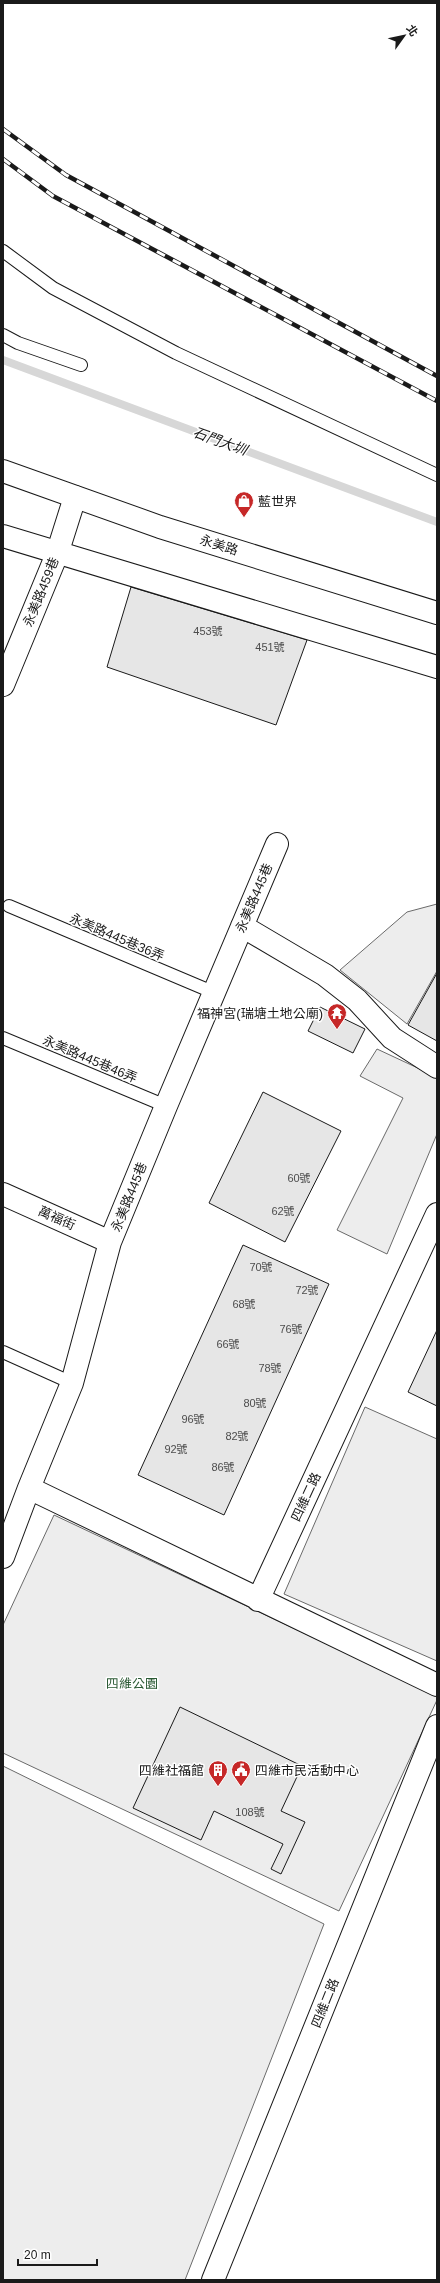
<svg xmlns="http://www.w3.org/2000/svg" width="440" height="2283" viewBox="0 0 440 2283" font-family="Helvetica,'Noto Sans TC',sans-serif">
  <rect width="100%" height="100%" fill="#fff"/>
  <path fill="#ededed" stroke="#6a6a6a" d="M 437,904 L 437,971 L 407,1024 L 340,970 L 407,912 Z
    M 377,1049 L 437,1077 L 437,1134 L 387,1254 L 337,1230 L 403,1098 L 360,1076 Z
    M 365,1407 L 437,1439 L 437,1661 L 284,1594 Z
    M 54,1515 L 437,1696 L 437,1700 L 339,1911 L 3,1753 L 3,1625 Z
    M 3,1766 L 324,1924 L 185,2280 L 3,2280 Z"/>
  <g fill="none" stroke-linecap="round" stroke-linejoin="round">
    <path stroke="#d7d7d7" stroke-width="8" d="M 3,360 L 437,522"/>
  </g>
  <path fill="#e6e6e6" stroke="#1a1a1a" d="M 131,587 L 307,640 L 276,725 L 107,667 Z
    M 437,973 L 437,1041 L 408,1025 Z
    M 320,1007 L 365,1029 L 353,1053 L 308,1031 Z
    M 263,1092 L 341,1131 L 285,1242 L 209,1203 Z
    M 243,1245 L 329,1284 L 224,1515 L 138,1475 Z
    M 437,1330 L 437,1406 L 408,1392 Z
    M 180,1707 L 302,1766 L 281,1811 L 305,1822 L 281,1874 L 271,1869 L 283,1844 L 214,1811 L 201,1840 L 133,1808 Z"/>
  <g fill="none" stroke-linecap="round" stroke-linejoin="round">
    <g stroke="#1a1a1a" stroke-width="14">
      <path id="lane" d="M 3,251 L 53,288 L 176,353 L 437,475
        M 3,335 L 18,343 L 81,365
        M 9,906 L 215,993
        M 3,1038 L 166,1106
        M 3,1352 L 72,1383"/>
    </g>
    <g stroke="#1a1a1a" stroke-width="24">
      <path id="street" d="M 3,685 L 57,554 L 75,497
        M 242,926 L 325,975 L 357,1000 L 392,1038 L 437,1067
        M 3,1194 L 110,1242
        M 29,1488 L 437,1685
        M 3,1557 L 29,1488 L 72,1383 L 110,1242 L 166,1106 L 277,844
        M 258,1600 L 437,1214
        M 213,2280 L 437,1726"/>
    </g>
    <g stroke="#1a1a1a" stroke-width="24">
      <path id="primary" d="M 3,471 L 160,527 L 437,613
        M 3,536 L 437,667"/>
    </g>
    <use href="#lane" stroke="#fff" stroke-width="12"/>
    <use href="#street" stroke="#fff" stroke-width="22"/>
    <use href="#primary" stroke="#fff" stroke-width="22"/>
    <g stroke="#1a1a1a" stroke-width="4.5">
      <path id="rail" d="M 3,129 L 66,175 L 437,376
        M 3,159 L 53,196 L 437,401"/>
    </g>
    <use href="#rail" stroke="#fff" stroke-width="3" stroke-dasharray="9" stroke-linecap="butt"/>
  </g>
  <defs>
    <g id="shop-pin" transform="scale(1)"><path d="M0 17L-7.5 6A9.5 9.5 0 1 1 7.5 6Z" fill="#c62828" stroke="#fff"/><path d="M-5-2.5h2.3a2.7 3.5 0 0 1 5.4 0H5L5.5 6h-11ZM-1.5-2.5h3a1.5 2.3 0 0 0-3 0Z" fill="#fff"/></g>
    <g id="temple-pin" transform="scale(1)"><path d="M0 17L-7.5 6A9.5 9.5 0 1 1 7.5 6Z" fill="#c62828" stroke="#fff"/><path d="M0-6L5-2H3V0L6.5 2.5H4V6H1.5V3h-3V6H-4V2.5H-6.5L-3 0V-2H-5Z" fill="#fff"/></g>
    <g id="building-pin" transform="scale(1)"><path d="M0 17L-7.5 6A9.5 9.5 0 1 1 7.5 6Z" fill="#c62828" stroke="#fff"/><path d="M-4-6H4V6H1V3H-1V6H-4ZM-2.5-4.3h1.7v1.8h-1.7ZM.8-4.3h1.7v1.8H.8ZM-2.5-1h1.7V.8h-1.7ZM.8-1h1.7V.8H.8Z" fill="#fff"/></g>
    <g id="civic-pin" transform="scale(1)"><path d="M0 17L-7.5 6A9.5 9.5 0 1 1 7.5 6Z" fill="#c62828" stroke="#fff"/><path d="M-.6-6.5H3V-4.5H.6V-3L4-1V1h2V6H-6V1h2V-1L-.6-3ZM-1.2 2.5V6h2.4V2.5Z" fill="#fff"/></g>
  </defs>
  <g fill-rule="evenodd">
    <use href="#shop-pin" x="244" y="501"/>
    <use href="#temple-pin" x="337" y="1013"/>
    <use href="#building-pin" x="218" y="1770"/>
    <use href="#civic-pin" x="241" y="1770"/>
  </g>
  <g text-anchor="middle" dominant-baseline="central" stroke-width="3" stroke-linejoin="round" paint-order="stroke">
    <g font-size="11" fill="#4d4d4d">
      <text x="208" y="631">453號</text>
      <text x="270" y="647">451號</text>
      <text x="299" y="1178">60號</text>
      <text x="283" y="1211">62號</text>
      <text x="261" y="1267">70號</text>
      <text x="307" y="1290">72號</text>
      <text x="244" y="1304">68號</text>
      <text x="291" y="1329">76號</text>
      <text x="228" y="1344">66號</text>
      <text x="270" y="1368">78號</text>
      <text x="255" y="1403">80號</text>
      <text x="193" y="1419">96號</text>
      <text x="237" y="1436">82號</text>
      <text x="176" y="1449">92號</text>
      <text x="223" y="1467">86號</text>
      <text x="250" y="1812">108號</text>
    </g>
    <g font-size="13" fill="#1a1a1a" stroke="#fff" text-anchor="start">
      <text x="258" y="501">藍世界</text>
      <text x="323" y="1013" text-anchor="end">福神宮(瑞塘土地公廟)</text>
      <text x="204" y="1770" text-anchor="end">四維社福館</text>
      <text x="255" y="1770">四維市民活動中心</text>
    </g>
    <g font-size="13" fill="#1a1a1a" stroke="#fff">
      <text transform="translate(219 545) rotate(17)">永美路</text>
      <text transform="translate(41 592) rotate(-68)">永美路459巷</text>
      <text transform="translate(254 898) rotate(-67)">永美路445巷</text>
      <text transform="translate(117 937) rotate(23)">永美路445巷36弄</text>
      <text transform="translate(90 1059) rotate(23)">永美路445巷46弄</text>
      <text transform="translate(129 1197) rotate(-68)">永美路445巷</text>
      <text transform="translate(57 1218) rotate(24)">萬福街</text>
      <text transform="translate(306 1497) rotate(-65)">四維二路</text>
      <text transform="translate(325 2003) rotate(-68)">四維二路</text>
    </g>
    <g font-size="13" fill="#2b5a34" stroke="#fff">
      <text x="132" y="1683">四維公園</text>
    </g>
    <g font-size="14" font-style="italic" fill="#1a1a1a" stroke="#fff">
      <text transform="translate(220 441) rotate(20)">石門大圳</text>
    </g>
  </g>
  <rect width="440" height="2283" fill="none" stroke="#1a1a1a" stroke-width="8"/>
  <g transform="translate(404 36) rotate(57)" stroke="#ffffff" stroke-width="3" paint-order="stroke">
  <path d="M0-3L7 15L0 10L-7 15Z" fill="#1a1a1a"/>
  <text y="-6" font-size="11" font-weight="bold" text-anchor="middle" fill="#1a1a1a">北</text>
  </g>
  <path d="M18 2259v6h79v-6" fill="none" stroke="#1a1a1a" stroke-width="2"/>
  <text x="24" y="2259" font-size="12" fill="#1a1a1a" stroke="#ffffff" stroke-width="3" paint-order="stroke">20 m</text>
</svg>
